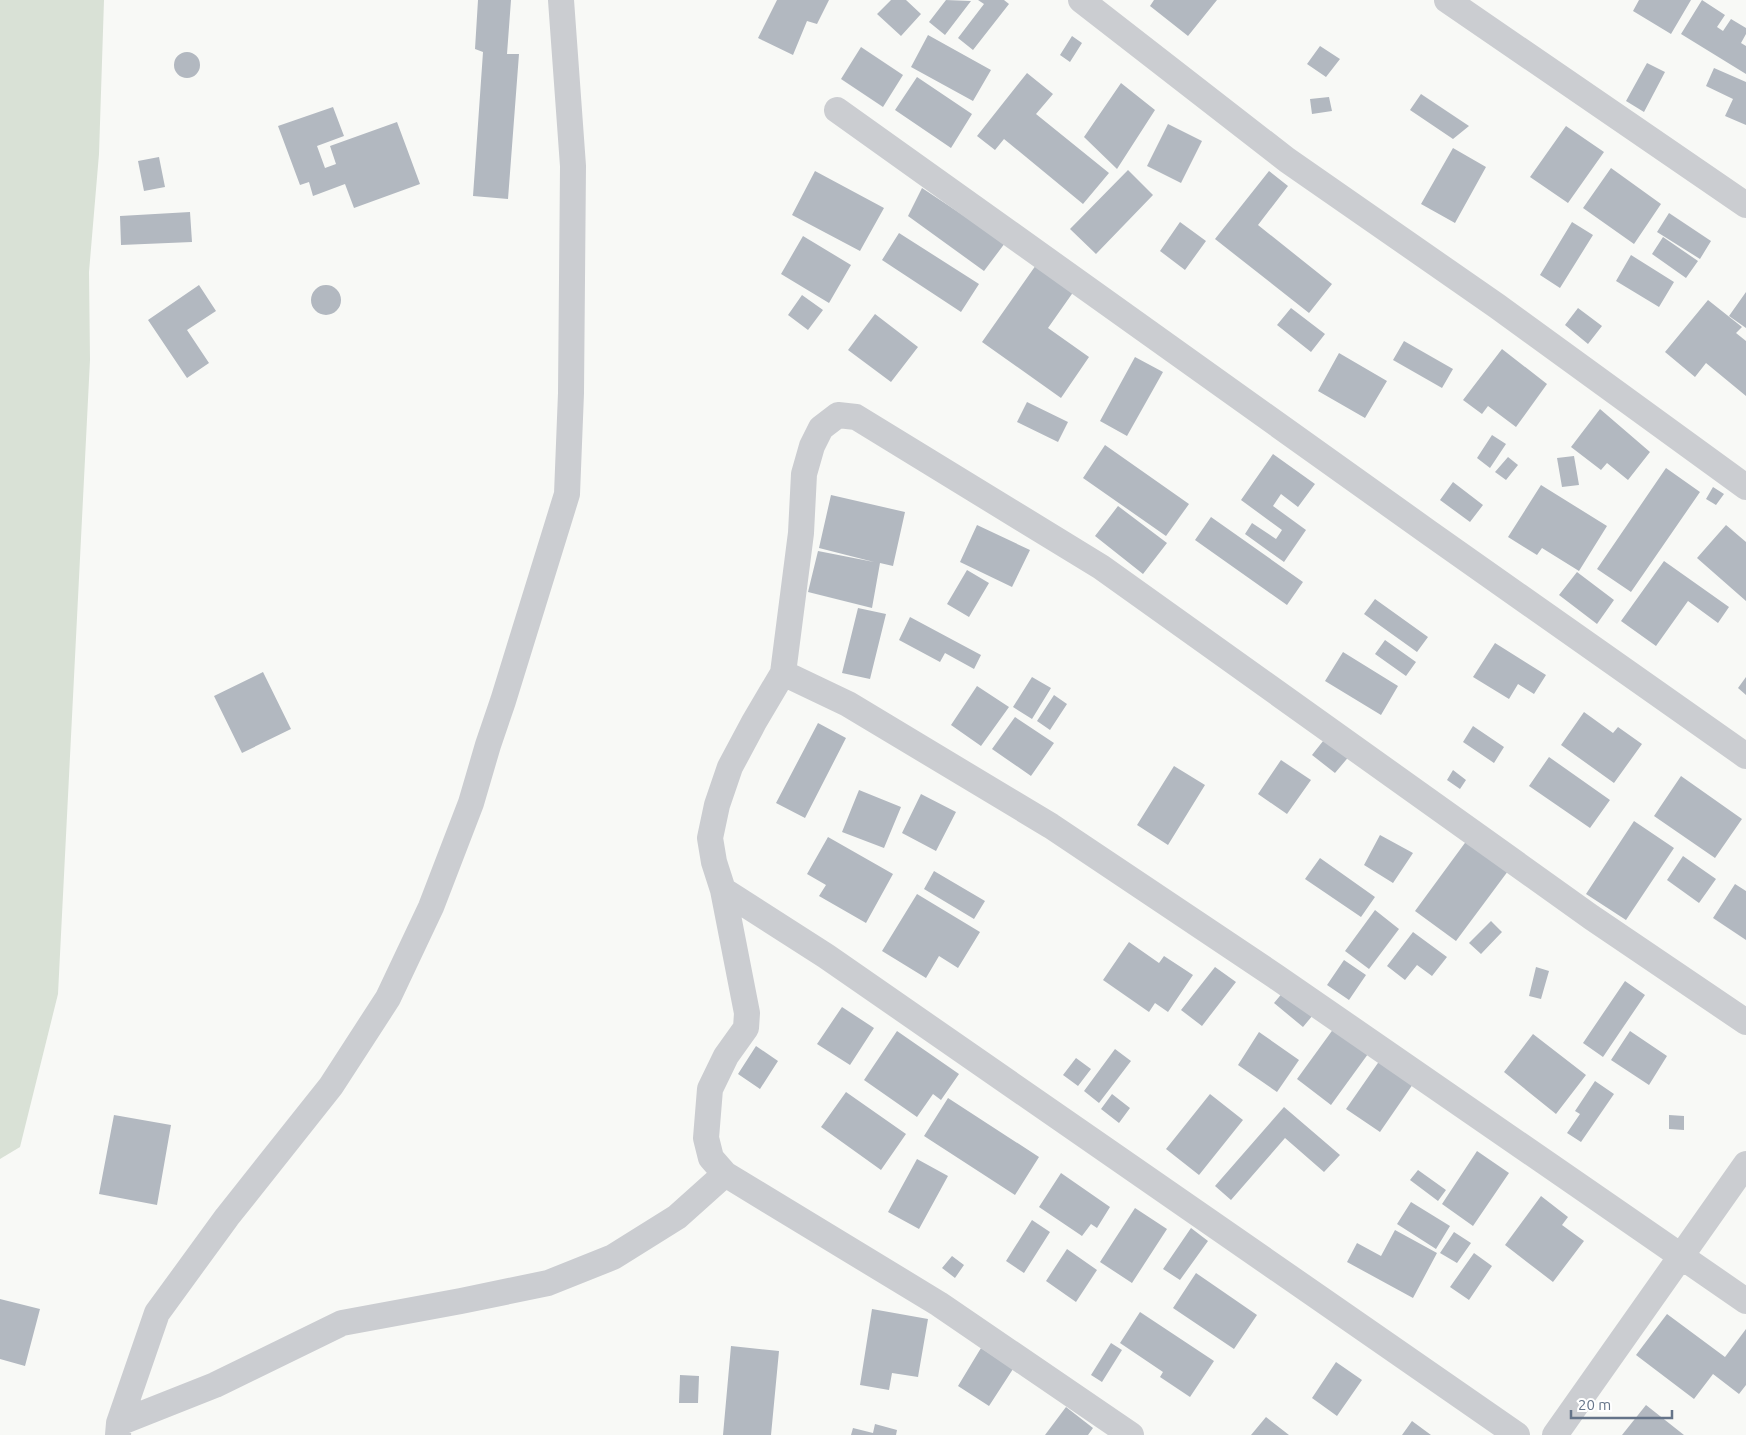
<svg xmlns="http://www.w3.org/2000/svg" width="1746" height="1435" viewBox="0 0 1746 1435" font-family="Ubuntu,sans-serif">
  <rect width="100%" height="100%" fill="#f8f9f6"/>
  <path fill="#d9e1d6" d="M 0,0 L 104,0 L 99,154 L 89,272 L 90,360 L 58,994 L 20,1147 L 0,1159 Z"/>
  <path fill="#b2b8c0" d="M 478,0 L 511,0 L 507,54 L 519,54 L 508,199 L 473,196 L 483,52 L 475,49 Z
    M 777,0 L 829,0 L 817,24 L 807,21 L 793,55 L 758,38 Z
    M 891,0 L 906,0 L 921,14 L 901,36 L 877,14 Z
    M 946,0 L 971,1 L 945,35 L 929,22 Z
    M 978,0 L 1004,0 L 1009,4 L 973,50 L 958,38 L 984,4 Z
    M 1154,0 L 1217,0 L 1188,36 L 1150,6 Z
    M 1639,0 L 1691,0 L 1671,34 L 1633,11 Z
    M 1702,0 L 1725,15 L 1717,27 L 1723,31 L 1731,19 L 1746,28 L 1746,34 L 1741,43 L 1746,46 L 1746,74 L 1681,34 Z
    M 928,35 L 991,70 L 973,101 L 911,67 Z
    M 1072,36 L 1082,43 L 1070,62 L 1060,55 Z
    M 1320,46 L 1340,59 L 1326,77 L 1307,64 Z
    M 861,47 L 903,75 L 883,107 L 841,79 Z
    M174 65a13 13 0 1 1 26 0a13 13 0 1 1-26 0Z
    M 1647,63 L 1665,72 L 1644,112 L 1626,101 Z
    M 1714,68 L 1746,82 L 1746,125 L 1725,116 L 1733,99 L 1706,86 Z
    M 1027,73 L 1053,94 L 1036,114 L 1109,173 L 1083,204 L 1004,139 L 995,150 L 977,136 Z
    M 917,77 L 972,114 L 951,148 L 895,110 Z
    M 1121,83 L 1155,110 L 1117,169 L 1084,137 Z
    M 1421,94 L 1469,126 L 1453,139 L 1410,110 Z
    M 1329,97 L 1332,111 L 1312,114 L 1310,99 Z
    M 333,107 L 344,136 L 317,146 L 325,168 L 336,164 L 330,146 L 397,122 L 420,184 L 354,208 L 345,184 L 313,196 L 309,182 L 300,185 L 278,126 Z
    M 1168,124 L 1202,141 L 1181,183 L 1147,166 Z
    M 1566,126 L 1604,152 L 1568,203 L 1530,177 Z
    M 1453,148 L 1486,167 L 1455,223 L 1421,204 Z
    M 159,157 L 165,187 L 144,191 L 138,161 Z
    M 1611,168 L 1661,204 L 1634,244 L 1583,208 Z
    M 1128,170 L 1153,195 L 1096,254 L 1070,229 Z
    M 815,171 L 884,208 L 860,251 L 792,215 Z
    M 1269,171 L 1288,186 L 1258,225 L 1332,284 L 1309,313 L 1215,239 Z
    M 922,188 L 1005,243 L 984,271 L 908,216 Z
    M 190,212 L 192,242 L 121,245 L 120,216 Z
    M 1669,213 L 1711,241 L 1700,259 L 1657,232 Z
    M 1180,222 L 1206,241 L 1185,270 L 1160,251 Z
    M 1572,222 L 1593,235 L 1560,288 L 1540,275 Z
    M 899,233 L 979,284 L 961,312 L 882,260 Z
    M 803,236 L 851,265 L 829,303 L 781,274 Z
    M 1663,237 L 1698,261 L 1686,278 L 1652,254 Z
    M 1631,255 L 1674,282 L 1659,307 L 1616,281 Z
    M 1036,265 L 1074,291 L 1048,328 L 1089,357 L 1061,398 L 982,342 Z
    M 199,285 L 216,311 L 187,330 L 209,363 L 187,378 L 148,320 Z
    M311 300a15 15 0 1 1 30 0a15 15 0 1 1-30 0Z
    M 1746,292 L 1746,328 L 1729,316 Z
    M 802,295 L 823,310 L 808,330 L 788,315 Z
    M 1708,300 L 1742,327 L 1736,333 L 1746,341 L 1746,396 L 1706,363 L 1695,377 L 1665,352 Z
    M 1291,308 L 1325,334 L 1311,352 L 1277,325 Z
    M 1578,308 L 1602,326 L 1588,344 L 1565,325 Z
    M 875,314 L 918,347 L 891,382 L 848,350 Z
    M 1404,341 L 1453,369 L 1442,388 L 1393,360 Z
    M 1502,349 L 1547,384 L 1516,427 L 1488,406 L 1482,414 L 1463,400 Z
    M 1339,353 L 1387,381 L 1365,418 L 1318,391 Z
    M 1135,357 L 1163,372 L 1127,436 L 1100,421 Z
    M 1027,402 L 1068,422 L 1058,442 L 1017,422 Z
    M 1600,409 L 1650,452 L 1628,480 L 1607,463 L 1601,470 L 1571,447 Z
    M 1492,435 L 1506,444 L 1490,468 L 1477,458 Z
    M 1105,445 L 1189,504 L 1166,536 L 1083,478 Z
    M 1273,454 L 1315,484 L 1298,507 L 1281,494 L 1273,506 L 1306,530 L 1284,562 L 1245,534 L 1252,523 L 1276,539 L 1282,530 L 1241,500 Z
    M 1574,456 L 1579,485 L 1562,487 L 1557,458 Z
    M 1508,457 L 1518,465 L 1506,480 L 1495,472 Z
    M 1666,468 L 1700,492 L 1631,592 L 1597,569 Z
    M 1453,482 L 1483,505 L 1470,522 L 1440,500 Z
    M 1541,485 L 1607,526 L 1579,571 L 1542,548 L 1537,555 L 1508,537 Z
    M 1713,487 L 1724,494 L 1716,505 L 1706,499 Z
    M 831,495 L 905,512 L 893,566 L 880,563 L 872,608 L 808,592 L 818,551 L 874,562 L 819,548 Z
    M 1118,506 L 1167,543 L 1143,574 L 1095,536 Z
    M 1211,517 L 1303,582 L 1287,605 L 1195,540 Z
    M 977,525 L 1030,550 L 1012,587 L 960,562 Z
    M 1726,525 L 1746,542 L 1746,601 L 1697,558 Z
    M 1664,561 L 1729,607 L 1718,623 L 1688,601 L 1656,646 L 1621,621 Z
    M 967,570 L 989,583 L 969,617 L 947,604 Z
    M 1577,572 L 1614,600 L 1597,624 L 1559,595 Z
    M 1375,599 L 1428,637 L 1417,652 L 1364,614 Z
    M 858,608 L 886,614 L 870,679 L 842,673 Z
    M 910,617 L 981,655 L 974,669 L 945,653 L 940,662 L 899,640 Z
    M 1385,640 L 1416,662 L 1406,676 L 1375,654 Z
    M 1495,643 L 1546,675 L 1534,694 L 1518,684 L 1509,699 L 1473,677 Z
    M 1343,652 L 1398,686 L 1381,715 L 1325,681 Z
    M 263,672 L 291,729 L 242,753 L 214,696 Z
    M 1032,677 L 1051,688 L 1032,719 L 1013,707 Z
    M 1746,677 L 1746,695 L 1738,688 Z
    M 977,686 L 1009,707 L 981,746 L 951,725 Z
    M 1054,695 L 1067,704 L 1050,730 L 1037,721 Z
    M 1584,712 L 1613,733 L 1618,727 L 1642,744 L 1614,783 L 1561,745 Z
    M 1015,717 L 1054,743 L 1031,776 L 992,749 Z
    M 818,723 L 846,738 L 805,818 L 776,803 Z
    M 1473,726 L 1504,747 L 1494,763 L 1463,742 Z
    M 1327,736 L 1351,754 L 1335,773 L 1312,755 Z
    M 1549,757 L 1610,800 L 1590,828 L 1529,786 Z
    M 1281,760 L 1311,780 L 1287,814 L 1258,794 Z
    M 1174,766 L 1205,785 L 1168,845 L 1137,825 Z
    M 1453,770 L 1466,780 L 1460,789 L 1447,780 Z
    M 1681,776 L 1742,819 L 1715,858 L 1654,816 Z
    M 859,790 L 901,807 L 884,848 L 842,832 Z
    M 921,794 L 956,812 L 936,851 L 902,833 Z
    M 1634,821 L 1674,848 L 1626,920 L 1586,894 Z
    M 1380,835 L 1413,853 L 1393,883 L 1364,865 Z
    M 1470,836 L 1511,867 L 1456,941 L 1415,911 Z
    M 828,837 L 893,874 L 866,923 L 819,896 L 826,885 L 807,874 Z
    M 1683,856 L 1716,879 L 1699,903 L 1667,880 Z
    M 1320,858 L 1375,897 L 1361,917 L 1305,879 Z
    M 934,871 L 985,901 L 974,919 L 924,889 Z
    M 1735,884 L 1746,891 L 1746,940 L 1713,918 Z
    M 917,894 L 980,932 L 958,968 L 939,956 L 926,978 L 882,951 Z
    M 1375,910 L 1399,929 L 1369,969 L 1345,951 Z
    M 1491,921 L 1502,932 L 1481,954 L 1469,943 Z
    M 1413,932 L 1447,957 L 1432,976 L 1417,965 L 1405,980 L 1387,966 Z
    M 1129,942 L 1159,963 L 1164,956 L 1193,975 L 1168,1012 L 1155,1003 L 1149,1012 L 1103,980 Z
    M 1344,960 L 1366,975 L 1349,1000 L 1327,985 Z
    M 1215,967 L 1236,982 L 1202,1026 L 1181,1010 Z
    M 1536,967 L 1549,971 L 1541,999 L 1529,996 Z
    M 1625,981 L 1645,995 L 1603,1057 L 1583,1043 Z
    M 1284,991 L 1313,1015 L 1303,1027 L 1274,1003 Z
    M 842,1007 L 874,1028 L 850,1065 L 817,1044 Z
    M 1334,1028 L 1368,1054 L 1331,1105 L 1297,1079 Z
    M 897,1031 L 959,1074 L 941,1100 L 933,1094 L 917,1117 L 864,1080 Z
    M 1630,1031 L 1667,1056 L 1649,1085 L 1611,1060 Z
    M 1259,1032 L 1299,1060 L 1277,1092 L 1238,1065 Z
    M 1533,1034 L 1586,1075 L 1556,1114 L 1504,1072 Z
    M 756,1046 L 778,1061 L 760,1089 L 738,1074 Z
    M 1115,1049 L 1131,1061 L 1099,1103 L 1084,1091 Z
    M 1076,1058 L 1091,1069 L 1078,1086 L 1063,1075 Z
    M 1380,1060 L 1413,1084 L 1380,1132 L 1346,1109 Z
    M 1595,1081 L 1614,1094 L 1581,1142 L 1567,1133 L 1580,1114 L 1575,1111 Z
    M 846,1092 L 906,1134 L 881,1170 L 821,1127 Z
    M 1112,1094 L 1130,1108 L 1119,1123 L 1101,1109 Z
    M 1210,1094 L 1243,1120 L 1199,1175 L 1166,1149 Z
    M 948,1098 L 1039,1157 L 1015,1195 L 924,1136 Z
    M 1284,1107 L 1340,1155 L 1324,1172 L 1285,1138 L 1231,1200 L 1215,1186 Z
    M 114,1115 L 171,1125 L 157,1205 L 99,1194 Z
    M 1669,1115 L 1684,1116 L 1684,1130 L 1669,1129 Z
    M 1477,1151 L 1509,1173 L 1473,1226 L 1442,1204 Z
    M 917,1159 L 948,1176 L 919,1229 L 888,1212 Z
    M 1418,1170 L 1446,1190 L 1438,1201 L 1410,1180 Z
    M 1061,1173 L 1110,1207 L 1097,1228 L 1091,1224 L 1082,1236 L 1039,1207 Z
    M 1541,1196 L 1568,1217 L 1562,1225 L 1584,1241 L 1553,1282 L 1505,1245 Z
    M 1411,1202 L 1450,1226 L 1436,1249 L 1397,1224 Z
    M 1135,1208 L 1167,1229 L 1132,1283 L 1100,1262 Z
    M 1032,1220 L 1050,1232 L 1024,1273 L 1006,1261 Z
    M 1191,1228 L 1208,1241 L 1180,1280 L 1163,1269 Z
    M 1395,1230 L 1437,1253 L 1413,1298 L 1347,1262 L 1357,1243 L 1381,1256 Z
    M 1454,1232 L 1471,1243 L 1457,1263 L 1440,1253 Z
    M 1067,1249 L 1097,1270 L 1076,1302 L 1046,1281 Z
    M 1474,1253 L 1492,1266 L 1469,1300 L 1450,1287 Z
    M 952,1256 L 964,1265 L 955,1278 L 942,1268 Z
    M 1196,1273 L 1257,1315 L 1234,1349 L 1173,1308 Z
    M 0,1299 L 40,1309 L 25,1366 L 0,1359 Z
    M 872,1309 L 928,1319 L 918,1377 L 892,1373 L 889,1390 L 860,1385 Z
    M 1140,1312 L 1214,1361 L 1190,1397 L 1160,1377 L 1163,1372 L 1120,1343 Z
    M 1667,1314 L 1725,1357 L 1746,1329 L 1746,1385 L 1739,1394 L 1713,1374 L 1694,1399 L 1636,1355 Z
    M 1111,1343 L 1122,1350 L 1102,1382 L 1091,1375 Z
    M 731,1346 L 779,1351 L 771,1435 L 723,1435 Z
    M 981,1348 L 1013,1369 L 989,1406 L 958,1386 Z
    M 1336,1362 L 1362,1380 L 1337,1416 L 1312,1398 Z
    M 680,1375 L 699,1376 L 698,1403 L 679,1403 Z
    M 1646,1405 L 1684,1435 L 1622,1435 Z
    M 1066,1407 L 1093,1428 L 1088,1435 L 1045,1435 Z
    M 1266,1417 L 1289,1435 L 1251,1435 Z
    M 1412,1421 L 1431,1435 L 1402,1435 Z
    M 875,1424 L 897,1430 L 896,1435 L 851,1435 L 853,1428 L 873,1433 Z"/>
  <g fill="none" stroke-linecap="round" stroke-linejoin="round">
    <path stroke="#cbcdd1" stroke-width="26" d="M 1081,0 L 1287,160 L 1497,306 L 1746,487
      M 1447,0 L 1746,205
      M 837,110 L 1428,532 L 1746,756
      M 783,673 L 848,704 L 1051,826 L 1275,976 L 1746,1301
      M 723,890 L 826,956 L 1517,1435
      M 119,1423 L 215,1385 L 342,1323 L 461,1301 L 548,1283 L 613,1257 L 677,1217 L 725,1174
      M 118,1435 L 119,1423 L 157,1313 L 227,1217 L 331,1086 L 388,998 L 431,907 L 471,803 L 488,745 L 503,701 L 567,494 L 571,393 L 573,166 L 561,0
      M 1131,1435 L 939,1304 L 725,1174 L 711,1158 L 706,1138 L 710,1089 L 726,1056 L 746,1028 L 747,1013 L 723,890 L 714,862 L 710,838 L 717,805 L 730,767 L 754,722 L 783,673 L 801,533 L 804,474 L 812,446 L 821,428 L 838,415 L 856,417 L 1101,567 L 1591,917 L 1746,1022
      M 1555,1435 L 1746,1164"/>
  </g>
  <path d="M1571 1410v8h101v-8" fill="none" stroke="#657489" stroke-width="2.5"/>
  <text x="1578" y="1410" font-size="15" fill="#657489" stroke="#ffffff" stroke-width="4" paint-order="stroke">20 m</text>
</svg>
